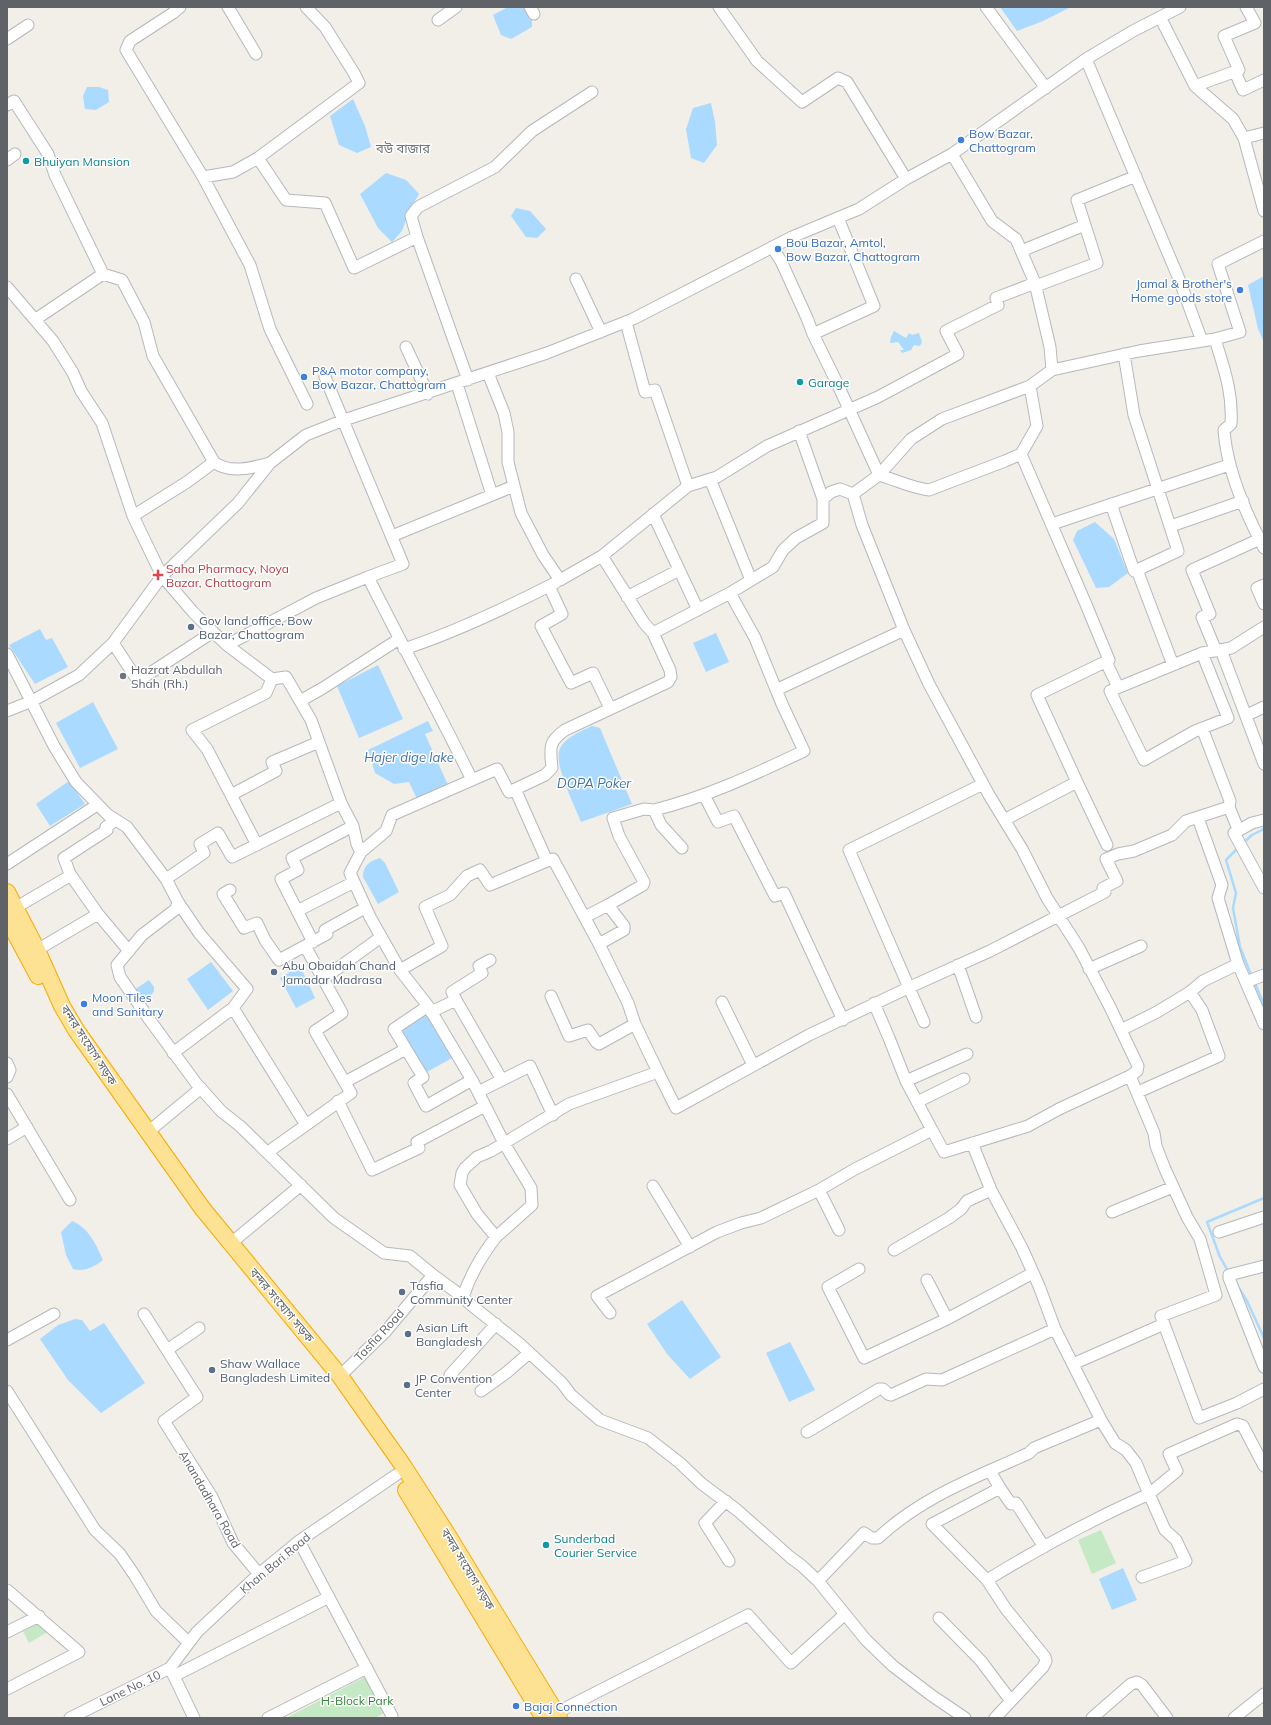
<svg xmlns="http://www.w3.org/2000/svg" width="1271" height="1725" viewBox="0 0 1271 1725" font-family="Mulish,'Noto Sans Bengali',sans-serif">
  <rect width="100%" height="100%" fill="#f1efe8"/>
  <path fill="#c5e8c5" d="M 1101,1530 L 1116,1563 L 1092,1574 L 1078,1540 Z
    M 41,1622 L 51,1630 L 29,1643 L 23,1631 Z
    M 365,1677 L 384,1713 L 375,1718 L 286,1718 Z"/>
  <path fill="#aadaff" d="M 508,7 L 526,7 L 532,16 L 532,27 L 511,39 L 501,35 L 493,15 Z
    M 1000,7 L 1071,7 L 1043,21 L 1017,31 Z
    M 87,87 L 99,87 L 108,90 L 109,102 L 96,110 L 85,109 L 83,96 Z
    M 353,99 L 365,126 L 371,147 L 357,153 L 339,145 L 330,116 Z
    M 711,103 L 715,122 L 717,145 L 704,163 L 691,158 L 686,129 L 693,108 Z
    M 386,173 L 406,180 L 419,194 L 410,209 L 402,231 L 392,242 L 378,228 L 360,194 Z
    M 516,208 L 530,211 L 546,229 L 537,238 L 526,237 L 511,216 Z
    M 1264,276 L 1264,342 L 1258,329 L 1248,285 Z
    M 894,331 L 906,338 L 909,333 L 912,335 L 919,333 L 922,342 L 920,346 L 914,345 L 911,350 L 902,353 L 900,350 L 904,350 L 898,342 L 890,343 L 891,337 Z
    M 1095,522 L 1114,539 L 1128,573 L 1109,587 L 1096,588 L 1073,540 L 1077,531 Z
    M 40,629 L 46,640 L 52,638 L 68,667 L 35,684 L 9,645 Z
    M 716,633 L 729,662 L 706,672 L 693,643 Z
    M 378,665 L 403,719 L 359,738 L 337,686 Z
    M 93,702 L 118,749 L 80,768 L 56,723 Z
    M 428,721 L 433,731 L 425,734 L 448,785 L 417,799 L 409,782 L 394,784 L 375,773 L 368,750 Z
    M 592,726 L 600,728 L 632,804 L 581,822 C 575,806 553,764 560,749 C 564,738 583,730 592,726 Z
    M 69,781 L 85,804 L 50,826 L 36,804 Z
    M 380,858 L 385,863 L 399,892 L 378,904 L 363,877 C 363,865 370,861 380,858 Z
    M 211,962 L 233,991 L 208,1010 L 187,979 Z
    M 300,966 L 315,998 L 296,1008 L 280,978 Z
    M 149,980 L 154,987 L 154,991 L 149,998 L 147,995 L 144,996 L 145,999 L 143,1001 L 134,990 Z
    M 427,1011 L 454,1057 L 423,1074 L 397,1030 Z
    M 72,1221 C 88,1227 96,1244 103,1260 C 94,1267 84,1272 73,1269 L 66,1255 L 61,1232 Z
    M 682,1300 L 721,1357 L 690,1379 L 667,1354 L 647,1324 Z
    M 75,1319 L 82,1320 L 90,1331 L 104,1323 L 145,1383 L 101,1413 L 68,1380 L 40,1339 L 58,1325 Z
    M 790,1342 L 815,1390 L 789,1402 L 766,1353 Z
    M 1123,1568 L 1137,1600 L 1112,1610 L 1099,1579 Z"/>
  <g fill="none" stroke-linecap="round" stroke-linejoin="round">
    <path stroke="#aadaff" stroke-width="2.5" d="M 1243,843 L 1252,835 L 1264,829
      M 1238,848 L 1226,860 L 1236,893 L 1233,908 L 1240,947 L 1252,977
      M 1254,981 L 1264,1005
      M 1228,1271 L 1220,1257 L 1207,1222 L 1264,1198
      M 1237,1285 L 1247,1301 L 1264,1338"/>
    <g stroke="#b5b8bc" stroke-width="13">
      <path id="minor" d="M 180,7 L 173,13 L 130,41 L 126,50 L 203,177 L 233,172 L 258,158 L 286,200 L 325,203 L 354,268 L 417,237
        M 228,7 L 256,54
        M 530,7 L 534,14
        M 719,7 L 757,61 L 802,102 L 838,78 L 847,82 L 906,179
        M 986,7 L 1046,88
        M 1160,17 L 1195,86 L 1233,119 L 1244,138 L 1264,211
        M 438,20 L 456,7
        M 7,39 L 28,25
        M 1086,59 L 1179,279 L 1202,341
        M 1235,72 L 1243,90 L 1264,80
        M 1195,86 L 1239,70 L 1224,36 L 1255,23 L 1246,7
        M 7,105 L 14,101 L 48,154 L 55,175 L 103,274 L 122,280 L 144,322 L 153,356 L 214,462 C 229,474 252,468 270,463
        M 1244,138 L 1264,133
        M 952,154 L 992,221 L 1016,239 L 1035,283 L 1050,347 L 1052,370
        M 258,158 L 359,83 L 354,73 L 325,27 L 306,7
        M 7,160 L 15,154
        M 203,177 L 250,265 L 270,329 L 307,404
        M 772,247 L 781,261 L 807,318 L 813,334 L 838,385 L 879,475 L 853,494 L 862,525 L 904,630 L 929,684 L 989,795 L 1022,849 L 1047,898 L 1079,948 L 1110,1007 L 1138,1066 L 1137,1071 L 1130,1076 L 1059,1109 L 1028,1126 L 944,1152 L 932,1130
        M 1021,251 L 1085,225
        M 576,279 L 601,332
        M 1036,286 L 1097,263 L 1077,200 L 1136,176
        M 7,287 L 53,341 L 73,373 L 81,391 L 102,423 L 133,516 L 162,576 L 193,612 L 213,632 L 227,645 L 272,679 L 286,677 L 311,720 L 341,803 L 353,826 L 357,844 L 361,852 L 350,873 L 370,917 L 400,970 L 428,1006 L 472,1080 L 504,1143 L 531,1188 L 532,1205 L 496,1237
        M 36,319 L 103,274
        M 626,322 L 645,392 L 655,390 L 688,486
        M 813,334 L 874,306 L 838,218
        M 1215,339 C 1224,369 1233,392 1231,424 L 1224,430 C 1227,471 1245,512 1264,548
        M 406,347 L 428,394
        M 1124,354 L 1134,415 L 1178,551 L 1137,570 L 1173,665
        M 325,377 L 403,564 L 368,577
        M 468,380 L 417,237 L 411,216 L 418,207 L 495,167 L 532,131 L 592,92
        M 457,384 L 492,495
        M 1030,386 L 1037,426 L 1021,454 L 1005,461 L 929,490 C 912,488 896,480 879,475 L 911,439 L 942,419 L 1030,386 L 1052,370 L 1139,351 L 1215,339 L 1240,332 L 1218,264 L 1264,241
        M 799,431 L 823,499
        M 710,479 L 751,580
        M 1111,504 L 1134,571 L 1137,570
        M 653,514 L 698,610
        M 133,516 L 187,482 L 214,462
        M 1052,524 L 1229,465
        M 1171,526 L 1243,501
        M 392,536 L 514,486
        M 602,556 L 688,486 L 717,477 L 767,446 L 878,397 L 958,354 L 946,331 L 998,305 L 996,298 L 1035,283
        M 1264,585 L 1257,588 L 1264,604
        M 549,586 L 562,614 L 541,626 L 571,683 L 593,673 L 610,708
        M 627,597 L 679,570
        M 653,633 L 730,593 L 773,567 L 783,550 L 796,538 L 823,523 L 823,499 L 831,492 L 840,489 L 853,494
        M 113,643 L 138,681 L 213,632
        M 227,645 L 316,598 L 368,577 C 402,645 439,712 472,780
        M 404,649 C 456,632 506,608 555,583
        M 1221,650 L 1264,764
        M 1216,651 L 1202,617 L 1210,614 L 1192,570 L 1260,539
        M 1202,653 L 1228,718 L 1195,731 L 1144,760 L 1110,691 L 1202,653 L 1231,648 L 1264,627
        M 7,654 L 54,746 L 76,782 L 108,815 L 127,827 L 166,879 L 178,902 L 176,909 L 142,935 L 117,965 L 120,977 L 149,1019 L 196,1083 L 221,1111 L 240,1126 L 334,1218 L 384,1253 L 410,1256 L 433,1275 L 463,1297 L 470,1304 L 520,1344 L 562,1383 L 571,1395 L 600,1420 L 648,1438 L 680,1463 L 702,1484 L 737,1510 L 790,1557 L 802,1566 L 818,1581 L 866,1640 L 893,1666 L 931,1695 L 965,1718
        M 1106,662 L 1118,687
        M 272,679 L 266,693 L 192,730 L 207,749 L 231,795 L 276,771 L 272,762 L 319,742
        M 776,690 L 904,630
        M 300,701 L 323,688 L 399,639
        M 7,711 L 32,701 L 79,675 L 113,643 L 162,576 L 238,503 L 270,463 L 306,435 L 344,420 L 547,353 L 633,319 L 792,237 L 859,209 L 906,179 L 952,154 L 1086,59 L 1133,31 L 1180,7
        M 1247,715 L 1264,707
        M 1202,728 L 1230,801 L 1229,807
        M 1077,782 L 1107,845
        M 231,795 L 257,845
        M 704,795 L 718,822 L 734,816 L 775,896 L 784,893 L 843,1020
        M 116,820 L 106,827 L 107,830 L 64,858 L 70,874 L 98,914 L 129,951
        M 1004,820 L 1077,782 L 1037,695 L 1109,660 L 1085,602 L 1021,454
        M 1264,820 L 1252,823 L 1234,833 L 1264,888
        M 682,848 L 661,825 L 654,810 C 707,797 755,774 804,751 L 782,704 L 755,638 L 730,593
        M 361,852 L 386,831 L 392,815 L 497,769 L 509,792 L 545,775 L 552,768 C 550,748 548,742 565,730 L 668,682 L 671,677 L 670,670 L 653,633 L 644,623 L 602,556 L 560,580 L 543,555 L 521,513 L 508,462 L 508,432 L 504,413 L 488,373
        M 547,861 L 553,859 L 599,944 L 628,1003 L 635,1024 L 658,1072
        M 7,864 L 97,805
        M 166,879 L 204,853 L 200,844 L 218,833 L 232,857 L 341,803
        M 230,890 L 223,894 L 244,928 L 257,923 L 265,940 L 279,960 L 327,934 L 325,930 L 365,908
        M 178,902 L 199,933 L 247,989 L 233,1008
        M 15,908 L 68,877 L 70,874
        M 297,911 L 354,882
        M 585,917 L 608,905
        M 313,942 L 281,879 L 298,870 L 292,858 L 353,826
        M 599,944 L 624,930 L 624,926 L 608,905 L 643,885 L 644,882 L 619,836 L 613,818 L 644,809 L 654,810
        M 37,950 L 98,914
        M 1238,964 L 1264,1024
        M 958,965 L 976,1017
        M 1089,969 L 1141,946
        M 400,970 L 442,946 L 425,907 L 450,895 L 467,876 L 480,870 L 490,885 L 547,861 L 515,789
        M 323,979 L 381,937
        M 1246,982 L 1264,975
        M 551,996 L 569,1036 L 588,1030 L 596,1042 L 599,1044 L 635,1024
        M 456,1000 L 502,1080
        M 722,1002 L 753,1065
        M 431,1012 L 456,1000 L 452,992 L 482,973 L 479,966 L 490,960
        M 924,1022 L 849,850 L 983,784
        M 1121,1030 L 1157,1012 L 1190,992 L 1203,981 L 1238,964 L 1218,898 L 1222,885 L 1198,818
        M 406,1049 L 423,1077 L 414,1083 L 426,1106 L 472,1080
        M 173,1053 L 233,1008 L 306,1125
        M 7,1063 L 10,1070 L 7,1077
        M 1130,1076 L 1154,1133 L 1156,1146 L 1165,1169 L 1187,1217 L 1200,1239 L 1216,1295 L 1161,1316 L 1199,1418 L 1237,1403 L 1264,1389
        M 906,1081 L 967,1054
        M 345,1082 L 406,1049 L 394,1029 L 428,1006
        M 478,1092 L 530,1066 L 553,1115
        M 1138,1092 L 1219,1056 L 1202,1010 L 1190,992
        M 7,1094 L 70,1200
        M 338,1101 L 372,1170 L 419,1148 L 417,1142 L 485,1106
        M 917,1102 L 964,1079
        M 148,1132 L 201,1088
        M 7,1139 L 27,1127
        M 972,1143 L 991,1190 L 1022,1248 L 1039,1286 L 1055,1329 L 1101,1420 L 1115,1443 L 1126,1450 L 1136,1463 L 1149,1494 C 1093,1519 1039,1548 987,1580 L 1006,1609 L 1045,1657 L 1046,1661 L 1043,1667 L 995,1718
        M 268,1152 L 351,1093 L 315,1031 L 342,1013 L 305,946
        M 653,1186 L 690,1247
        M 1112,1212 L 1173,1187
        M 839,1230 L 819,1190 L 855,1169 L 932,1130 L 906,1081 L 889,1038 L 874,1003
        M 1219,1232 L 1264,1217
        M 230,1244 L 301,1185
        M 894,1250 L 949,1218 L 961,1209 L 967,1201 L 991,1190
        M 1264,1266 L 1229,1275 L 1229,1278 L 1264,1367
        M 859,1269 L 828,1287 L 864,1358 L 947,1319 L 1033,1273
        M 927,1280 L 947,1319
        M 463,1297 C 470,1275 482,1255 496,1237 L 477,1214 L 460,1185 L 462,1173 L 465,1168 L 477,1157 L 491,1151 L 569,1104 L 658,1072 L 676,1108 L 809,1035 L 910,987 L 990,951 L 1105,892 L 1103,888 L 1117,881 L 1106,859 L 1118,854 L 1134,851 L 1172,835 L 1186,821 L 1229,807 L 1238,829
        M 610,1313 L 597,1296 L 717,1232 L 741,1223 L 761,1218 L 819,1190
        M 144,1314 L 197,1397 L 164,1421 L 212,1497 L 233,1543 L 259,1574
        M 7,1340 L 54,1314
        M 167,1350 L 199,1328
        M 1073,1364 L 1164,1324
        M 450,1375 L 496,1324
        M 340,1376 L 386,1331 L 433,1275
        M 7,1391 L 95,1530 L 120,1554 L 135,1576 L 156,1611 L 189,1643
        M 481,1391 L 506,1373 L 529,1353
        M 807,1432 L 879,1389 L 883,1389 L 888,1394 L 891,1395 L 926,1379 L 942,1380 L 1055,1329
        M 1000,1488 L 1011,1504 L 1016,1503 L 1044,1547
        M 726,1501 L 705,1523 L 729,1561
        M 299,1541 L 392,1716
        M 1142,1577 L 1186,1561 L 1176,1540 L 1165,1530 L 1149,1494 L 1177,1471 L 1169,1454 L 1237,1424 L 1243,1426 L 1264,1466
        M 987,1580 L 932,1524 L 1000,1488 L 990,1471
        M 818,1581 L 864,1533 L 872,1538 L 878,1538 C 923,1496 975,1478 1029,1453 L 1034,1448 L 1101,1420
        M 7,1590 L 79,1652 L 7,1689
        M 939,1618 L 981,1661 L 1011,1701
        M 7,1632 L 39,1616
        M 171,1670 L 194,1718
        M 174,1676 L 329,1597
        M 550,1716 L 748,1615 L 791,1663 L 844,1615
        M 70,1718 L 170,1668 L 197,1632 L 259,1574 L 299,1541 L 396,1475
        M 268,1718 L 367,1668
        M 1092,1718 L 1131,1684 L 1137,1682 L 1142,1685 L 1167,1718
        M 1234,1718 L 1264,1694"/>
    </g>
    <g stroke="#f9ab00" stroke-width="18">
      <path id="highway" d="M 7,892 L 37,950 L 62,1006 L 76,1030 L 202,1208 L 340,1376 L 404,1467 L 447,1534 L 559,1718
        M 7,918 L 38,976
        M 406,1490 L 544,1718"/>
    </g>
    <use href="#minor" stroke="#fff" stroke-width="11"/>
    <use href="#highway" stroke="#fde293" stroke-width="16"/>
  </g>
  <g fill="#3f7fe0" stroke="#fff" stroke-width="1.5">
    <circle cx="961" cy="140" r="4"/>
    <circle cx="778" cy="249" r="4"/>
    <circle cx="1240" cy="290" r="4"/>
    <circle cx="304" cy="377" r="4"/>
    <circle cx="84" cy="1004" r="4"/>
    <circle cx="516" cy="1706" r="4"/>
  </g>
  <g fill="#0f9aa8" stroke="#fff" stroke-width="1.5">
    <circle cx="26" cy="161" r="4"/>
    <circle cx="800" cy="382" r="4"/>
    <circle cx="546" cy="1545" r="4"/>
  </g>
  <path fill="#e0444e" stroke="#fff" stroke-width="1.5" d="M156 569h4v4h4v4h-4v4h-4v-4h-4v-4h4z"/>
  <g fill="#5c6f8a" stroke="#fff" stroke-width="1.5">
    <circle cx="191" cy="627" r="4"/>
    <circle cx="274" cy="972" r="4"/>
    <circle cx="402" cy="1292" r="4"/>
    <circle cx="408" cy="1334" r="4"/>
    <circle cx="212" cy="1370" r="4"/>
    <circle cx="407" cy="1385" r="4"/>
  </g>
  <circle fill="#6b7280" stroke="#fff" stroke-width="1.5" cx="123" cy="676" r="4"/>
  <g text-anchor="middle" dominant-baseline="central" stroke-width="3" stroke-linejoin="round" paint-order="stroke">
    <g font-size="12" fill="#366cbe" stroke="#fff" text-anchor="start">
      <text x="969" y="133">Bow Bazar,<tspan x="969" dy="14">Chattogram</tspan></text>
      <text x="786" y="242">Bou Bazar, Amtol,<tspan x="786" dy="14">Bow Bazar, Chattogram</tspan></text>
      <text x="1232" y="283" text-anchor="end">Jamal &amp; Brother's<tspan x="1232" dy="14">Home goods store</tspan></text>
      <text x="312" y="370">P&amp;A motor company,<tspan x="312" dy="14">Bow Bazar, Chattogram</tspan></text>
      <text x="92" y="997">Moon Tiles<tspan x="92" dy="14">and Sanitary</tspan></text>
      <text x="524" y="1706">Bajaj Connection</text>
    </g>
    <g font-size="12" fill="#0d838f" stroke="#fff" text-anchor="start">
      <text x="34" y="161">Bhuiyan Mansion</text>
      <text x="808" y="382">Garage</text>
      <text x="554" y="1538">Sunderbad<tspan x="554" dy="14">Courier Service</tspan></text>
    </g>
    <g font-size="12" fill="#be3a42" stroke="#fff" text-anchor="start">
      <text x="166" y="568">Saha Pharmacy, Noya<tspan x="166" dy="14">Bazar, Chattogram</tspan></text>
    </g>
    <g font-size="12" fill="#4e5e75" stroke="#fff" text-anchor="start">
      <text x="199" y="620">Gov land office, Bow<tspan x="199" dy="14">Bazar, Chattogram</tspan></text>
      <text x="282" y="965">Abu Obaidah Chand<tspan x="282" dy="14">Jamadar Madrasa</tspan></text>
      <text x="410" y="1285">Tasfia<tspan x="410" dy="14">Community Center</tspan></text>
      <text x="416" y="1327">Asian Lift<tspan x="416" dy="14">Bangladesh</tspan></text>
      <text x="220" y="1363">Shaw Wallace<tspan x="220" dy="14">Bangladesh Limited</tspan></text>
      <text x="415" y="1378">JP Convention<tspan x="415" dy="14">Center</tspan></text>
    </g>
    <g font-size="12" fill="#5b616d" stroke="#fff" text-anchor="start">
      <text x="131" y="669">Hazrat Abdullah<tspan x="131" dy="14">Shah (Rh.)</tspan></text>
    </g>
    <g font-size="12" fill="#5f6368" stroke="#fff">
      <text transform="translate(89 1045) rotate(57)">বন্দর সংযোগ সড়ক</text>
      <text transform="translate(282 1305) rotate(50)">বন্দর সংযোগ সড়ক</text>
      <text transform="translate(379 1335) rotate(-47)">Tasfia Road</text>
      <text transform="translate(210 1499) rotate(60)">Anandadhara Road</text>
      <text transform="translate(275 1563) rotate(-40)">Khan Bari Road</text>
      <text transform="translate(468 1569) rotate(59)">বন্দর সংযোগ সড়ক</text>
      <text transform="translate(130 1688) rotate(-26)">Lane No. 10</text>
    </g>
    <g font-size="12" fill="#348238" stroke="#fff">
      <text x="357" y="1700">H-Block Park</text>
    </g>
    <g font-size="13" fill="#70757a" stroke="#fff">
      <text x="403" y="148">বউ বাজার</text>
    </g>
    <g font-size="13" font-style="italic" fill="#4174aa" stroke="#fff">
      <text x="409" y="757">Hajer dige lake</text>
      <text x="594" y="783">DOPA Poker</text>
    </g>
  </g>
  <rect width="1271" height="1725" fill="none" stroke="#5f6368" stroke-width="16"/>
</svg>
